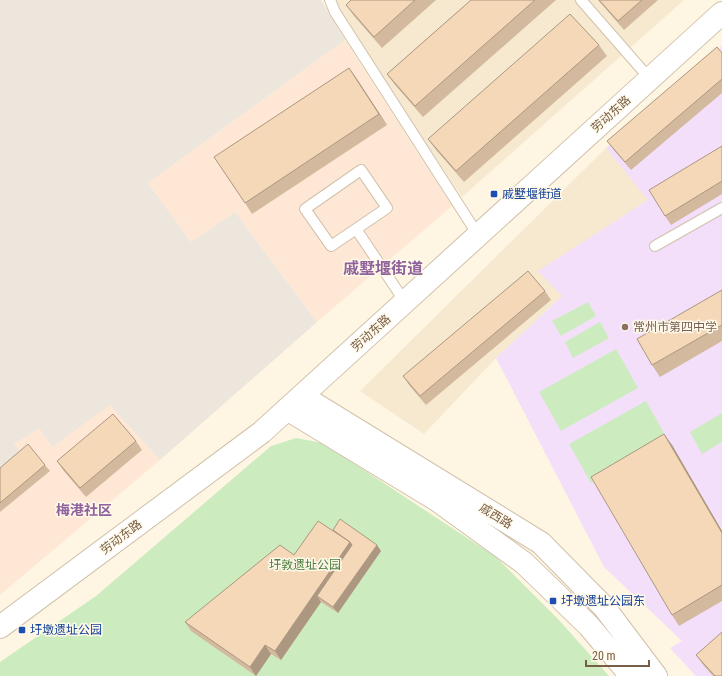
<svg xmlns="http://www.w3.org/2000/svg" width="722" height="676" viewBox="0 0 722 676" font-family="'Roboto Condensed','Noto Sans SC',sans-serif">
  <rect width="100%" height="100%" fill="#fef6e2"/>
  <path fill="#f6e9d0" d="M 335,0 L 684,0 L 462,197 L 352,35 Z
    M 606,148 L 649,200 L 539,271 L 562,296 L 496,358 L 424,434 L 360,391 Z"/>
  <path fill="#ffe7d5" d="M 345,40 L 452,206 L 317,322 L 235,212 L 191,242 L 148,183 Z
    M 110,404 L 160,460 L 0,595 L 0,469 L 14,444 L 39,428 L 52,447 Z"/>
  <path fill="#ece6dd" d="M 0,0 L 321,0 L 345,40 L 148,183 L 191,242 L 235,212 L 317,322 L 160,460 L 110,405 L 52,447 L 39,428 L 14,444 L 20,452 L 0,469 Z"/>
  <path fill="#f3dffa" d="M 722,46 L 722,676 L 696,676 L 670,648 L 682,641 L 604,567 L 496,358 L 562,296 L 538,271 L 648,200 L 606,148 Z"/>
  <path fill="#ccecc0" d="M 588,302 L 596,316 L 561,336 L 552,321 Z
    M 600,322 L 609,338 L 573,358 L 565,342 Z
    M 616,349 L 638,388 L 561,431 L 539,392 Z
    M 646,401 L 668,440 L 591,483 L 569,444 Z
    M 722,413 L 722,442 L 702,454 L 690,432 Z
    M 296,438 L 323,443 L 496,557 L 558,619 L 609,676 L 0,676 L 0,662 L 96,596 L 271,446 Z"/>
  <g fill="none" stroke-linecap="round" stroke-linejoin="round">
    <g stroke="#d1c1ab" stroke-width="12">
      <path id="service" d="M 330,0 L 335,12 L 478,235
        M 581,0 L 650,79
        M 356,229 L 331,246 L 305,209 L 361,170 L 387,208 L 356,229 L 405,302
        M 655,246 L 722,208"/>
    </g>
    <g stroke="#d1c1ab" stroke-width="24">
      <path id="tertiary" d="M 302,396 L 541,543 L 604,607 L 656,676
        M 287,409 L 437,500 L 524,563 L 589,626 L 631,676
        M 0,627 L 262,432 L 722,13"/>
    </g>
    <use href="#service" stroke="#fff" stroke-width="10"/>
    <use href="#tertiary" stroke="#fff" stroke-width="22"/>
  </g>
  <path fill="#d3ba9e" d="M 351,0 L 436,0 L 382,48 L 354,16 L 346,5 Z
    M 471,0 L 556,0 L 423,117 L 395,85 L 387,74 Z
    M 598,0 L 658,0 L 624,30 Z
    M 599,45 L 607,56 L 464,182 L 436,150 L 428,139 Z
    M 722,53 L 722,93 L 631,170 L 613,149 L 607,141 Z
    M 349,68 L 387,125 L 252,214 L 245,203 Z
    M 722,146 L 722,194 L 671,225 L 665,216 Z
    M 722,290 L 722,341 L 660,377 L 652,365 Z
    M 545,291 L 551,300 L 426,405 L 409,385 L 403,376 Z
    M 136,441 L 142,450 L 86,497 L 63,470 L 57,461 Z
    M 672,445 L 722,531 L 722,601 L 679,626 L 672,615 Z
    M 45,465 L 50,471 L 0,512 L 0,468 Z
    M 333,530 L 381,551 L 338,613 L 321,602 L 281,660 L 271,654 L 256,676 L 191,631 L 185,622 L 294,555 Z
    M 696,655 L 722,676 L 713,676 L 704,666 Z"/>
  <path fill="#ac9781" d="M 349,68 L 357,79 L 387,125 L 379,114 Z
    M 664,434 L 672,445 L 722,531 L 722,533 Z
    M 350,542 L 356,551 L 317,596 L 321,602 L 281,660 L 275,651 Z
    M 377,545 L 381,551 L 338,613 L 333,607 Z
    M 265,645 L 271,654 L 256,676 L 250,667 Z"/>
  <path fill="#f5d8b8" stroke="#ac9781" d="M 351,0 L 415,0 L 374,37 L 346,5 Z
    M 471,0 L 535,0 L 415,106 L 387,74 Z
    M 599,0 L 642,0 L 618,21 Z
    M 570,14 L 599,45 L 456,171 L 428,139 Z
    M 717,47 L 722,53 L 722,79 L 625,162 L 607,141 Z
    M 349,68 L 379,114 L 245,203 L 214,157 Z
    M 722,146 L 722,181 L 665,216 L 649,190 Z
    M 528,271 L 545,291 L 420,396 L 403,376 Z
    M 722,290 L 722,325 L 652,365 L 637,339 Z
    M 113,414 L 136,441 L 80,488 L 57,461 Z
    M 664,434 L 722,533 L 722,585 L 672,615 L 591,477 Z
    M 28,444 L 45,465 L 0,503 L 0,468 Z
    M 340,519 L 377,545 L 333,607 L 317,596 L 352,545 L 350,542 L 333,530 Z
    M 318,521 L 350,542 L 275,651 L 265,645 L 250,667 L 185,622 L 280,545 L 294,555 Z
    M 722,632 L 722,676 L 715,676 L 696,655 Z"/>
  <g fill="#1a4fb4" stroke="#fff9ea" stroke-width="1.5">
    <rect x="490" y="190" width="8" height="8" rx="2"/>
    <rect x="549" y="597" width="8" height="8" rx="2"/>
    <rect x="18" y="626" width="8" height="8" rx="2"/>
  </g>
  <circle fill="#8d6e63" stroke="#fff9ea" stroke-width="1.5" cx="625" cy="327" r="4"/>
  <g text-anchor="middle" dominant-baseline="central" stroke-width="3" stroke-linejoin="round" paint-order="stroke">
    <g font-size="12" fill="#775e47" stroke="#fff9ea">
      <text transform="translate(611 114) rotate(-42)">劳动东路</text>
      <text transform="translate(371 333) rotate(-42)">劳动东路</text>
      <text transform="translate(496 516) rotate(32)">戚西路</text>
      <text transform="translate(121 537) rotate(-37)">劳动东路</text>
    </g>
    <g font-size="12" fill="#164399" stroke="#fff9ea" text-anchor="start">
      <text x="502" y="194">戚墅堰街道</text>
      <text x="561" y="601">圩墩遗址公园东</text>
      <text x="30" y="630">圩墩遗址公园</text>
    </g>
    <g font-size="12" fill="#785e54" stroke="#fff9ea" text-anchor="start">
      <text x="633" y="327">常州市第四中学</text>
    </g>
    <g font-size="12" fill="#497e3e" stroke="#fff9ea">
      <text x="305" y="565">圩敦遗址公园</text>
    </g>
    <g font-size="14" font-weight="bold" fill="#8f629b" stroke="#fff9ea">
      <text x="84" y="510">梅港社区</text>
    </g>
    <g font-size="16" font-weight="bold" fill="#8f629b" stroke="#fff9ea">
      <text x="383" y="268">戚墅堰街道</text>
    </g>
  </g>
  <path d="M586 660v6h63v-6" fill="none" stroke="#775e47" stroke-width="2"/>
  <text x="592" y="660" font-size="12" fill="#775e47" stroke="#fff9ea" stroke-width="3" paint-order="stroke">20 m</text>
</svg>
